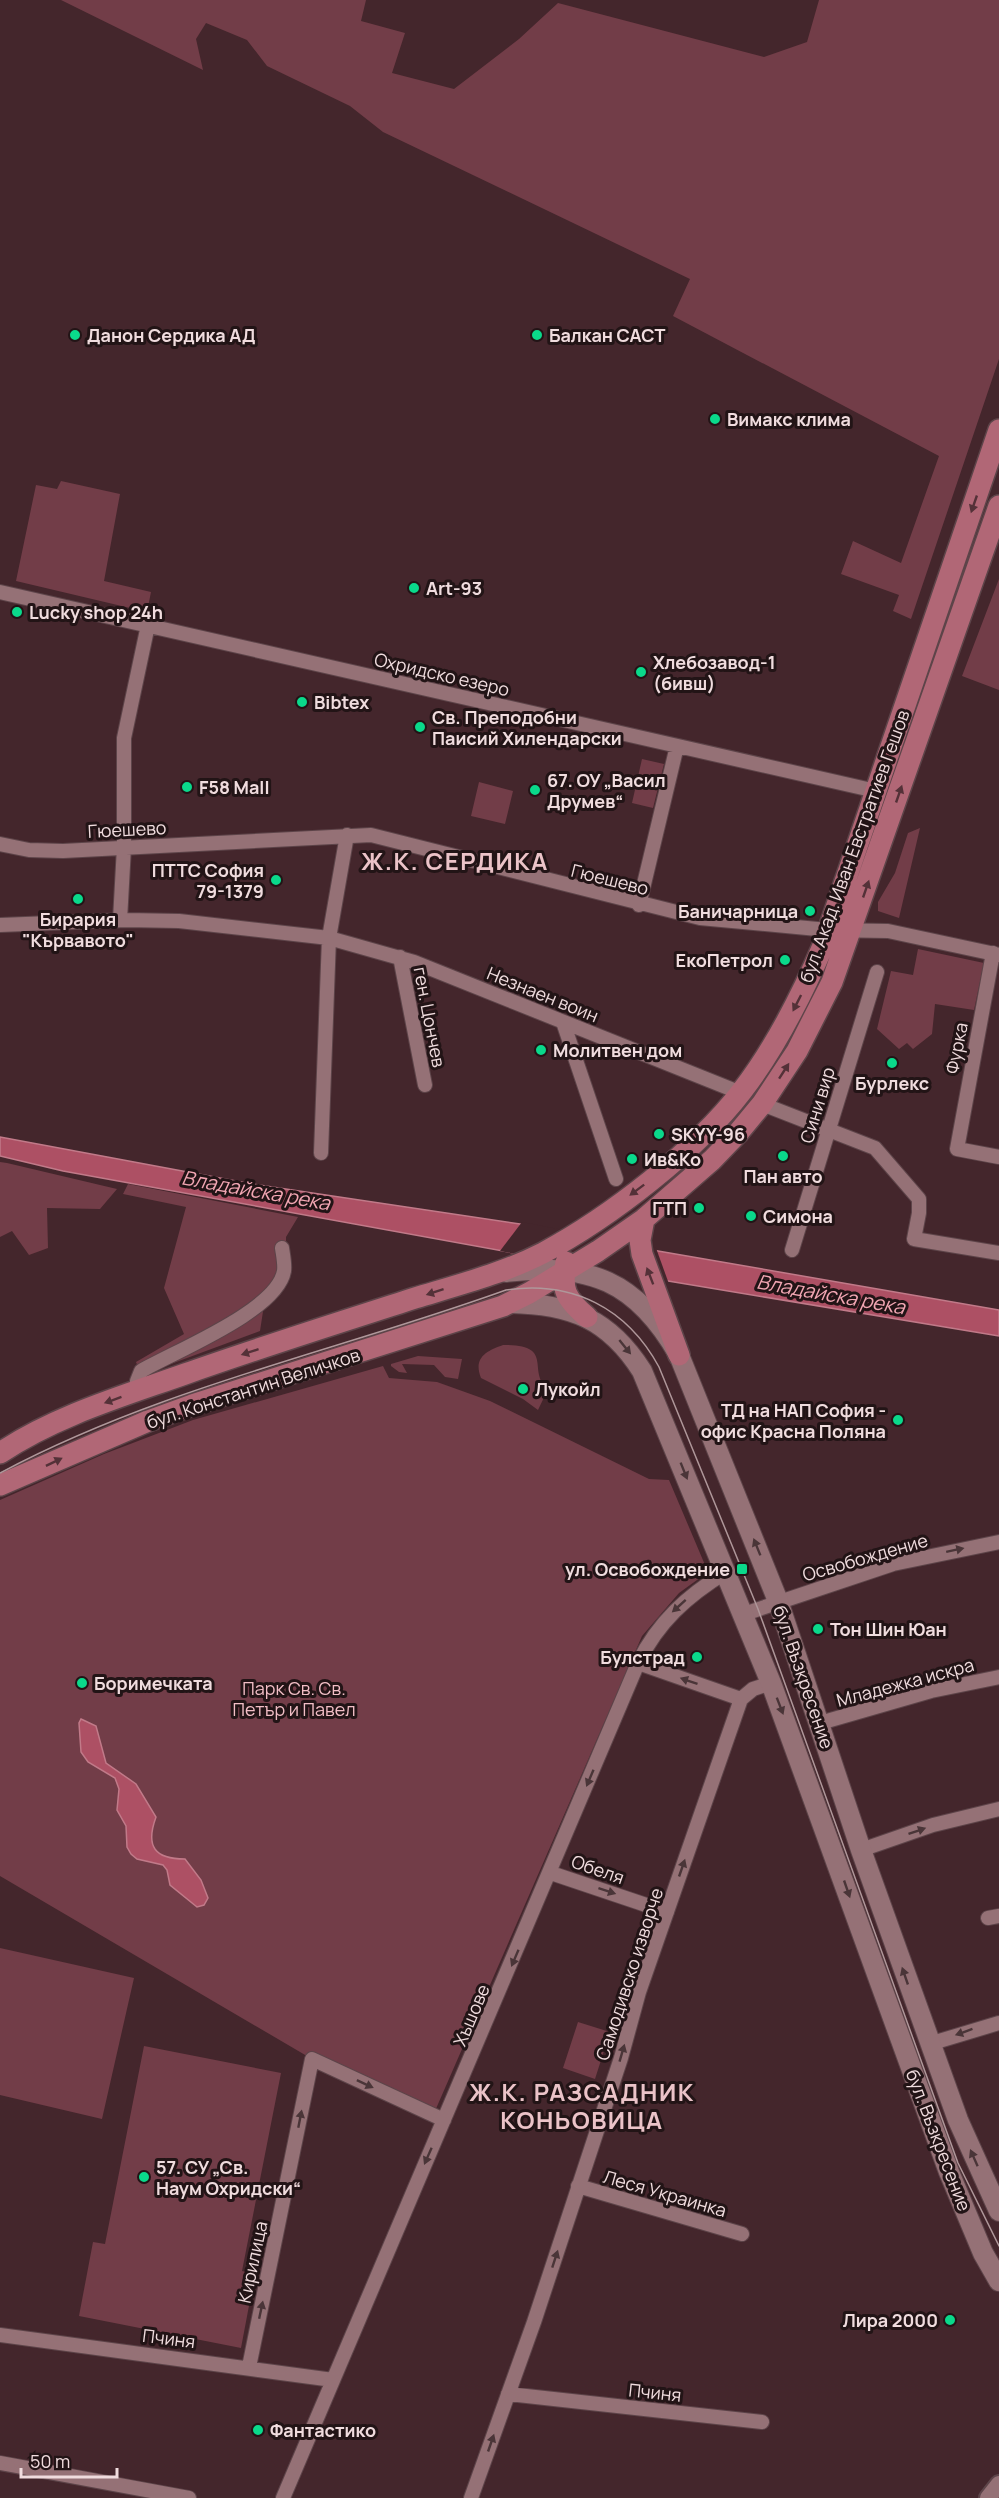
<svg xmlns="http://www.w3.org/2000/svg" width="999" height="2498" viewBox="0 0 999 2498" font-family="Manrope,sans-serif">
  <rect width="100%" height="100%" fill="#44262c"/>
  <path fill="#723d48" d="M 61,0 L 366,0 L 361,21 L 405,33 L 392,73 L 454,89 L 519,39 L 558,3 L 764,57 L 807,42 L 819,0 L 999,0 L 999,359 L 911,619 L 893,611 L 899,595 L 841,574 L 853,541 L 901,563 L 939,456 L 673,316 L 690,279 L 383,132 L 350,106 L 267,66 L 247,40 L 206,23 L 196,39 L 203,70 Z
    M 61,481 L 120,494 L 104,581 L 151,592 L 147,612 L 16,581 L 36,485 L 57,489 Z
    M 999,579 L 999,690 L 962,676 Z
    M 642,759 L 664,764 L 653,808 L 632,803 Z
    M 479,782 L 513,791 L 505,824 L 471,816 Z
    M 920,828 L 899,918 L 878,911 L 878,902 L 895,873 L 908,833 Z
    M 918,949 L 984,963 L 974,1010 L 935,1004 L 932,1034 L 913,1049 L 907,1043 L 899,1049 L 877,1029 L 891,971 L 913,975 Z
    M 0,1162 L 7,1163 L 117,1189 L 100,1209 L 47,1208 L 48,1248 L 29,1255 L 12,1231 L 0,1237 Z
    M 128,1184 L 298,1217 L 286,1237 L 286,1281 L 278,1295 L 264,1305 L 260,1331 L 141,1375 L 136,1362 L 184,1334 L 164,1288 L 186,1207 L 123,1194 Z
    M 503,1345 C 556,1344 526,1372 548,1389 L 538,1410 L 523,1399 L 481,1378 C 473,1358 486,1351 503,1345 Z
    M 418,1356 L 462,1359 L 458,1379 L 445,1377 L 434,1365 L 402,1364 L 407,1373 L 399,1372 L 391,1366 L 391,1364 Z
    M 383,1366 L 389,1378 L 437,1382 L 490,1401 L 649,1479 L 669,1480 L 708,1572 L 679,1593 L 642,1636 L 435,2111 L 312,2059 L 0,1876 L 0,1500 L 104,1454 L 193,1420 Z
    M 0,1948 L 134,1978 L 102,2119 L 0,2095 Z
    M 578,2022 L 610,2032 L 595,2079 L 563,2068 Z
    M 144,2046 L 281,2073 L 242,2271 L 255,2274 L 241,2348 L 79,2316 L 93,2242 L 105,2244 Z"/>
  <path fill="#ad5064" stroke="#c17a89" stroke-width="1.5" d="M 0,1137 L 252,1184 L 520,1224 L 658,1251 L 999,1310 L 999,1336 L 668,1281 L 63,1171 L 0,1156 Z
    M 81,1719 L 96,1726 L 106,1763 L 136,1784 L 156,1817 C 145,1847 155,1859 185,1859 L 201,1880 L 208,1898 L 204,1905 L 197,1907 L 170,1885 L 167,1870 L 163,1865 L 137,1859 L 131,1854 L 127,1847 L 126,1826 L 117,1810 L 119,1789 L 115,1778 L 88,1762 L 81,1752 L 79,1723 Z"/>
  <path fill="#44262c" d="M 522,1222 L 656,1248 L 669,1284 L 500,1251 Z"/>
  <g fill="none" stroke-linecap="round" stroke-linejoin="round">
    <g stroke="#5d4449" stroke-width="16">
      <path id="minor" d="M 0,592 L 876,791
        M 0,844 L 29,850 L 63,851 L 371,835 L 700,918 L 828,930 L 888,931 L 999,955
        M 639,905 L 677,746
        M 120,920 L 124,847 L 124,738 L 148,625
        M 0,925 L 126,920 L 179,921 L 329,938 L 414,962 L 741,1093
        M 993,953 L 957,1149 L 999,1157
        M 400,957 L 425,1085
        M 563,1022 L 616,1179
        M 762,1104 L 875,1148 L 919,1199 L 919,1213 L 914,1239 L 999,1253
        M 321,1153 L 329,938 L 347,835
        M 792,1250 L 877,972
        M 139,1390 L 137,1381 L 141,1371 C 175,1351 277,1311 284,1271 C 285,1264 283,1255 282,1248
        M 744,1614 L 893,1564 L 999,1542
        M 638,1663 L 741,1699
        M 820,1723 L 931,1691 L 999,1677
        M 861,1850 L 933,1825 L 999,1809
        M 551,1873 L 667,1912
        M 988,1918 L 999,1916
        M 929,2044 L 999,2023
        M 578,2186 L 742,2234
        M 0,2335 L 333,2380
        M 249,2367 L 312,2059 L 444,2120
        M 508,2394 L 762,2422
        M 0,2463 L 189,2498
        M 283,2498 L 638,1663 C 658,1622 687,1596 726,1572
        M 471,2498 L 534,2322 L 621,2058 L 639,1992 L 741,1699 L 753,1689 L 771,1683"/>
    </g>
    <g stroke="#5d4449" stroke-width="20">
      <path id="tertiary" d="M 988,2498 L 999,2484"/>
    </g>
    <g stroke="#5d4449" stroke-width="22">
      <path id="secondary" d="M 506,1272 C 589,1262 637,1281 679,1355 L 778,1601 L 861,1850 L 958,2120 L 999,2211
        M 510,1303 C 571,1304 609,1319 642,1371 L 771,1683 L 949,2172 L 983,2253 L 999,2281"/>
    </g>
    <g stroke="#5d4449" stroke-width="24">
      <path id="primary" d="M 644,1219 L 640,1240 L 642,1254 L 679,1355
        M 566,1262 C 561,1290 565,1298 587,1317
        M 0,1453 C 55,1416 123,1396 185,1374 C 261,1347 338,1323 415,1298 C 458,1285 504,1273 543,1253 C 610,1217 696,1151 742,1091 C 776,1047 801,997 823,946 L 999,430
        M 0,1485 L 148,1421 L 192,1405 L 503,1306 L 529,1293 L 598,1251 L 644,1219 L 712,1160 L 738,1133 L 762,1104 L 797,1051 L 832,982 L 999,506"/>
    </g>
    <use href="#minor" stroke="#957176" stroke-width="14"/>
    <use href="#tertiary" stroke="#957176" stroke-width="16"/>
    <use href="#secondary" stroke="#957176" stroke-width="20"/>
    <use href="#primary" stroke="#b16776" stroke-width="21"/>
    <path stroke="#af979a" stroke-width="1.5" d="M 0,1473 C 159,1388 337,1351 506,1290 C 572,1280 627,1308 659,1367 L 758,1609 L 958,2163 L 999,2246"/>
  </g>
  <defs><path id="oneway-solid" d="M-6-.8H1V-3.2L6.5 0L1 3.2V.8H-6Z" transform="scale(1.5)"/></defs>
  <g fill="#543138">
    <use href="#oneway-solid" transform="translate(974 504) rotate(109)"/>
    <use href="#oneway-solid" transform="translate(899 794) rotate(-71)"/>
    <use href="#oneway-solid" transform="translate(866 889) rotate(-71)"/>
    <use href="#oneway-solid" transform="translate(797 1003) rotate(117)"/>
    <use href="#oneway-solid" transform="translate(784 1071) rotate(-57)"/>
    <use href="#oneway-solid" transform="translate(637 1190) rotate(143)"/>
    <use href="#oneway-solid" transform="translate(650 1276) rotate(-111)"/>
    <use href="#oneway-solid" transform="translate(435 1292) rotate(162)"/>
    <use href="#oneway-solid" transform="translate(250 1352) rotate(162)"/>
    <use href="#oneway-solid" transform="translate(113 1400) rotate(160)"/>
    <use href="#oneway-solid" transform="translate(54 1462) rotate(-26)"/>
  </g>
  <g fill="#4a3538">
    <use href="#oneway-solid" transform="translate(625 1347) rotate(51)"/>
    <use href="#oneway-solid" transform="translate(684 1471) rotate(68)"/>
    <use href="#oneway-solid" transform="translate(757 1547) rotate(-112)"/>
    <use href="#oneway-solid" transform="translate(955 1550) rotate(-12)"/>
    <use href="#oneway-solid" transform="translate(679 1606) rotate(138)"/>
    <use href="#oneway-solid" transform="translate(689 1681) rotate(-161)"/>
    <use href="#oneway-solid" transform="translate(780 1706) rotate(69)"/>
    <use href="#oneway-solid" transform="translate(590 1778) rotate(113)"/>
    <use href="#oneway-solid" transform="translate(917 1831) rotate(-19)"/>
    <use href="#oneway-solid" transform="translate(682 1868) rotate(-71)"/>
    <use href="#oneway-solid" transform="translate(847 1889) rotate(71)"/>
    <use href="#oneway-solid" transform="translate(607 1891) rotate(18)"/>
    <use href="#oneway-solid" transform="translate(515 1958) rotate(113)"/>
    <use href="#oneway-solid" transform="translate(905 1976) rotate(-109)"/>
    <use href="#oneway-solid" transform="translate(964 2032) rotate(160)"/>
    <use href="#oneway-solid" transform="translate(622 2053) rotate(-74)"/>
    <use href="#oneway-solid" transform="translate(365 2084) rotate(25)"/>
    <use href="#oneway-solid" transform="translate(300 2119) rotate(-79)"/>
    <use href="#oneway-solid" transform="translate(428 2156) rotate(114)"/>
    <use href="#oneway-solid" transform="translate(974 2158) rotate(-114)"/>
    <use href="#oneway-solid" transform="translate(555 2259) rotate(-72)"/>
    <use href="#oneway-solid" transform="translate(261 2310) rotate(-78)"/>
    <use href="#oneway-solid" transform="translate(491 2443) rotate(-71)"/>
  </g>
  <g fill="#0ad98b" stroke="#221416" stroke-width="2">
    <circle cx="75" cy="335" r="6"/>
    <circle cx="537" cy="335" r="6"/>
    <circle cx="715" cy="419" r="6"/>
    <circle cx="414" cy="588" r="6"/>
    <circle cx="17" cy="612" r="6"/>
    <circle cx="641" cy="672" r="6"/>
    <circle cx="302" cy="702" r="6"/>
    <circle cx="420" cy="727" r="6"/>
    <circle cx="187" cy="787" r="6"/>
    <circle cx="535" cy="790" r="6"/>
    <circle cx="276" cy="880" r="6"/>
    <circle cx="78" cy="899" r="6"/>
    <circle cx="810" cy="911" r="6"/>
    <circle cx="785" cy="960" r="6"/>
    <circle cx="541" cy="1050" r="6"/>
    <circle cx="892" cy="1063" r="6"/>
    <circle cx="659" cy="1134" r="6"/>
    <circle cx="783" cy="1156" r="6"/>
    <circle cx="632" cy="1159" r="6"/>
    <circle cx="699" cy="1208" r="6"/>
    <circle cx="751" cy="1216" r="6"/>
    <circle cx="523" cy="1389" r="6"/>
    <circle cx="898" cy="1420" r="6"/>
    <rect x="736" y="1563" width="12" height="12" rx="3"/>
    <circle cx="818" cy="1629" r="6"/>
    <circle cx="697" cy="1657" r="6"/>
    <circle cx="82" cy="1683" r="6"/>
    <circle cx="144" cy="2177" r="6"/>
    <circle cx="950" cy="2320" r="6"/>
    <circle cx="258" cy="2430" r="6"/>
  </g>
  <g text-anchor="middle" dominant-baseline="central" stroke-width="6" stroke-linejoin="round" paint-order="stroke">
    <g font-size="18" font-weight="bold" fill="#f0dcde" stroke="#221416" text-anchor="start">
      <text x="87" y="335">Данон Сердика АД</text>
      <text x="549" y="335">Балкан САСТ</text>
      <text x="727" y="419">Вимакс клима</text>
      <text x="426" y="588">Art-93</text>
      <text x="29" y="612">Lucky shop 24h</text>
      <text x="653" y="662">Хлебозавод-1<tspan x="653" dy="21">(бивш)</tspan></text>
      <text x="314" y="702">Bibtex</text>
      <text x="432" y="717">Св. Преподобни<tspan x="432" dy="21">Паисий Хилендарски</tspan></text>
      <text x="547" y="780">67. ОУ „Васил<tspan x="547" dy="21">Друмев“</tspan></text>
      <text x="199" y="787">F58 Mall</text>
      <text x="264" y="870" text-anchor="end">ПТТС София<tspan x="264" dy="21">79-1379</tspan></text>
      <text x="798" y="911" text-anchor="end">Баничарница</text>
      <text x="78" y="919" text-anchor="middle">Бирария<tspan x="78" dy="21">"Кървавото"</tspan></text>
      <text x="773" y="960" text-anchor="end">ЕкоПетрол</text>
      <text x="553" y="1050">Молитвен дом</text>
      <text x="892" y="1083" text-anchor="middle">Бурлекс</text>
      <text x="671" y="1134">SKYY-96</text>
      <text x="644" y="1159">Ив&amp;Ко</text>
      <text x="783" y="1176" text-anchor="middle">Пан авто</text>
      <text x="687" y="1208" text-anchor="end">ГТП</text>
      <text x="763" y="1216">Симона</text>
      <text x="535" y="1389">Лукойл</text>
      <text x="886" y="1410" text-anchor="end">ТД на НАП София -<tspan x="886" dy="21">офис Красна Поляна</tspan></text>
      <text x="730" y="1569" text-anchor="end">ул. Освобождение</text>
      <text x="830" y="1629">Тон Шин Юан</text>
      <text x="685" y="1657" text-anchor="end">Булстрад</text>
      <text x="94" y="1683">Боримечката</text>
      <text x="156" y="2167">57. СУ „Св.<tspan x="156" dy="21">Наум Охридски“</tspan></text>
      <text x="938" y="2320" text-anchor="end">Лира 2000</text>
      <text x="270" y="2430">Фантастико</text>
    </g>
    <g font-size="18" fill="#f0dcde" stroke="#221416">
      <text transform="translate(442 674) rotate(13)">Охридско езеро</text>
      <text transform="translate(127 829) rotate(-3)">Гюешево</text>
      <text transform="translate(854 846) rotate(-70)">бул. Акад. Иван Евстратиев Гешов</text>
      <text transform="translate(610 879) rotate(14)">Гюешево</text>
      <text transform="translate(543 994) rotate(22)">Незнаен воин</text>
      <text transform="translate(430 1017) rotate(79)">ген. Цончев</text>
      <text transform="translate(956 1048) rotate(-79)">Фурка</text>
      <text transform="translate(817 1105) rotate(-73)">Сини вир</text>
      <text transform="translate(253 1388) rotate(-18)">бул. Константин Величков</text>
      <text transform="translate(865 1557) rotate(-16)">Освобождение</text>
      <text transform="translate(804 1677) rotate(71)">бул. Възкресение</text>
      <text transform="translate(905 1682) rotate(-15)">Младежка искра</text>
      <text transform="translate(598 1869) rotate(19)">Обеля</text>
      <text transform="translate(629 1974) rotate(-72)">Самодивско изворче</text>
      <text transform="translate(471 2015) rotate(-67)">Хъшове</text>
      <text transform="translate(939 2140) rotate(69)">бул. Възкресение</text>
      <text transform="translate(665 2193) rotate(16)">Леся Украинка</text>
      <text transform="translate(252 2262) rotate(-78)">Кирилица</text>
      <text transform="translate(169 2338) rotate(7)">Пчиня</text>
      <text transform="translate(655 2392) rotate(6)">Пчиня</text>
    </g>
    <g font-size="18" fill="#f2bec6" stroke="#221416">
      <text x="294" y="1688">Парк Св. Св.<tspan x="294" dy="21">Петър и Павел</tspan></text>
    </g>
    <g font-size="20" font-style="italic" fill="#f2a6b3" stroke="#221416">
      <text transform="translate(256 1190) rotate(10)">Владайска река</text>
      <text transform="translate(831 1294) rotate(10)">Владайска река</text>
    </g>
    <g font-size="24" font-weight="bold" letter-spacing="1.5" fill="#ebc3c8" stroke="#221416">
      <text x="455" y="860">Ж.К. СЕРДИКА</text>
      <text x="582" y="2091">Ж.К. РАЗСАДНИК<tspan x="582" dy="28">КОНЬОВИЦА</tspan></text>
    </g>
  </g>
  <path d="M21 2468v9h96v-9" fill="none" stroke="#f0dcde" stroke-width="3"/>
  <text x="30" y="2468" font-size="18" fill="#f0dcde" stroke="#221416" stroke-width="4.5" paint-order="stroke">50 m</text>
</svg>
